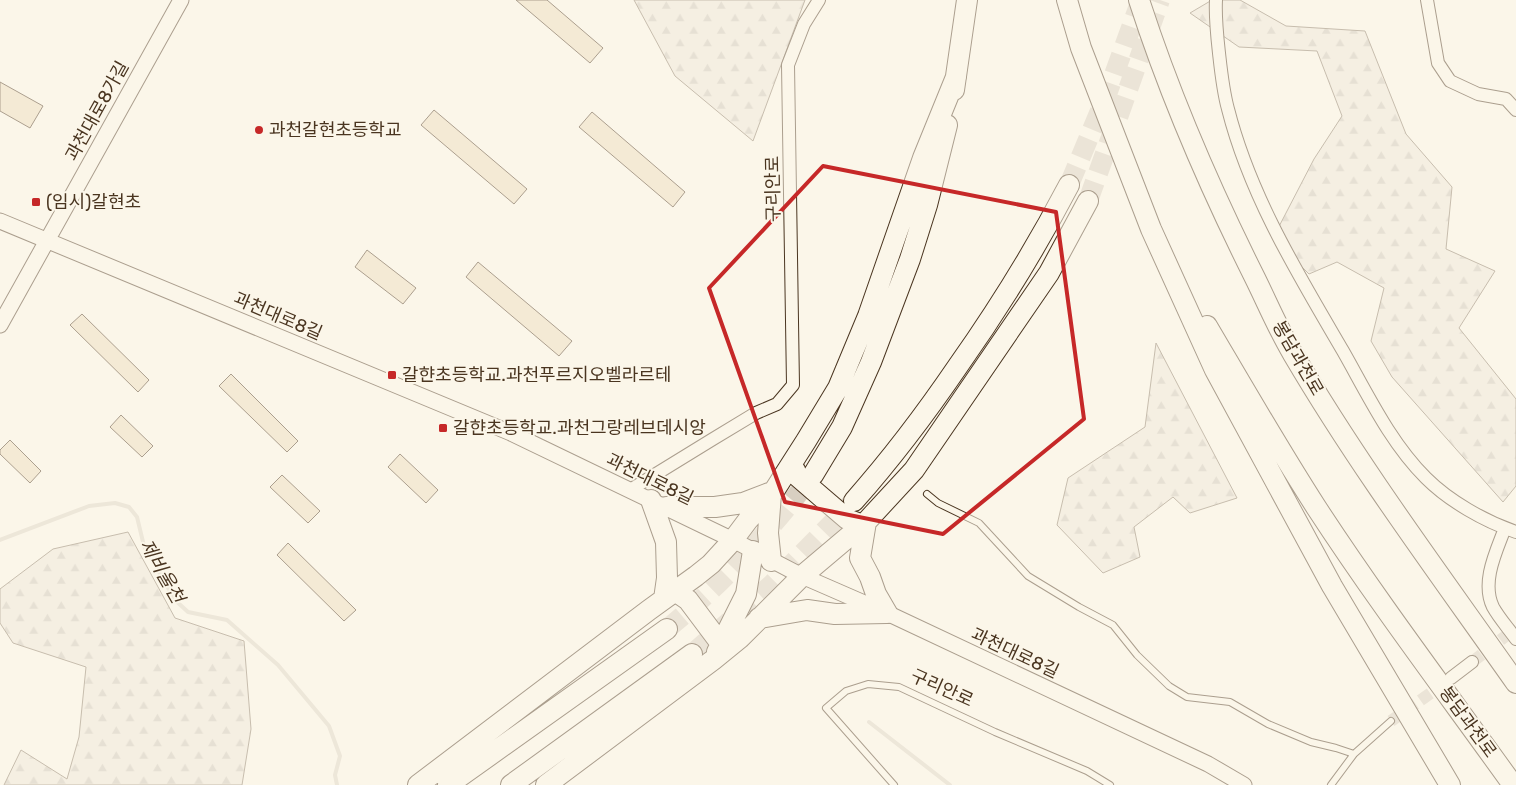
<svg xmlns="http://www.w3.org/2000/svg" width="1516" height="785" viewBox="0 0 1516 785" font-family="Rubik,'Noto Sans KR',sans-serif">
  <defs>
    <pattern id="forest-firs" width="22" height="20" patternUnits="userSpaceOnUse" patternTransform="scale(1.25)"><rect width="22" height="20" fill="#ede6d9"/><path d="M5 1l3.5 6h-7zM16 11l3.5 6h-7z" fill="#cdc6ba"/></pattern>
  </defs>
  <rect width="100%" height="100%" fill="#fbf6e9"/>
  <path fill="url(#forest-firs)" stroke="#887966" d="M 634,0 L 805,0 L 753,141 L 675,76 Z
    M 1212,0 L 1240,0 L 1286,26 L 1365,31 L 1406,134 L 1452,187 L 1446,249 L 1495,271 L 1459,328 L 1516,399 L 1516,486 L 1503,502 L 1392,377 L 1371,341 L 1384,288 L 1337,262 L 1309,274 L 1273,238 L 1314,159 L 1342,116 L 1317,51 L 1239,47 L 1190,13 Z
    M 1156,343 L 1237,498 L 1190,513 L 1173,497 L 1134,527 L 1140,557 L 1103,573 L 1057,525 L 1068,478 L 1145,427 Z
    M 128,532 L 175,618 L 244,641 L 251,729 L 242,785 L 4,785 L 21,750 L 67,779 L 79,737 L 86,667 L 13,643 L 0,623 L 0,589 L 53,549 Z"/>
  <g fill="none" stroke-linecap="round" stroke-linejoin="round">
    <path stroke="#dcd4c6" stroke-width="4" d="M 0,540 L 89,506 L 115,503 L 129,507 L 137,517 L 144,546 L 175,600 L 188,612 L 227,620 L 278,665 L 329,726 L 340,756 L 335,775 L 337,785
      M 869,722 L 950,785"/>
  </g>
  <path fill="#ecdcbc" stroke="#4a3520" d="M 516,0 L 547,0 L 603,48 L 590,63 Z
    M 0,82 L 43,106 L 30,128 L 0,111 Z
    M 434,110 L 527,189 L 514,204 L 421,125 Z
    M 592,112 L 685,192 L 673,207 L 579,127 Z
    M 367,250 L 416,288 L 403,304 L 355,267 Z
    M 478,262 L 572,341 L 559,356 L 466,277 Z
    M 82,314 L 149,380 L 138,392 L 70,325 Z
    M 231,374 L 298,441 L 287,452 L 219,386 Z
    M 121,415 L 153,446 L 142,457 L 110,427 Z
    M 10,440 L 41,471 L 30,483 L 0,454 L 0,450 Z
    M 400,454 L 438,490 L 426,503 L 388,467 Z
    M 282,475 L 320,511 L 308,523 L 270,487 Z
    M 288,543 L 356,610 L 344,621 L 277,555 Z"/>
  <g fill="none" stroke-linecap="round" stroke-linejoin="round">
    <path stroke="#d8cfc1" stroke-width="12" stroke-dasharray="12 6" stroke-linecap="butt" d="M 1472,662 L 1516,628
      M 1391,721 L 1445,683"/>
    <path stroke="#d8cfc1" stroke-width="20" stroke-dasharray="20 10" stroke-linecap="butt" d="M 1069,185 L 1107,94 L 1141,0
      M 1088,201 L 1160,0
      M 667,629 C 680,618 693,607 705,596 C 745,559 780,517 813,475
      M 692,654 L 772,584 L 852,503"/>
    <g stroke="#4a3520" stroke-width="8">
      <path id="service" d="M 927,494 L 938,503 L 979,523 L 1028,576 L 1079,607 L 1113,625 L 1137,655 L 1169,686 L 1187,697 L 1230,702 L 1268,724 L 1311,742 L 1336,748 L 1354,754 L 1391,721
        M 894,785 L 826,708 L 846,691 L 868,684 L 899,687 L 995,732 L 1087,771 L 1110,785
        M 1331,785 L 1354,754"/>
    </g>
    <g stroke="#4a3520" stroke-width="14">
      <path id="minor" d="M 1216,0 C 1215,18 1217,35 1219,53 C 1221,71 1223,91 1228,109 C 1250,196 1298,274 1343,351 C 1368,395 1390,442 1426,478 C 1449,501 1484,521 1516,532
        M 1427,0 L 1438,63 L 1450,81 L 1478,94 L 1506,99 L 1516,110
        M 630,490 L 713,439 L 756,413 L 777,404 L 793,385 L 788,65 L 804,24 L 819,0
        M 1505,528 C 1496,552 1481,582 1493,607 C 1499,618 1509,629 1516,639
        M 1451,678 L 1472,662"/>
    </g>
    <g stroke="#4a3520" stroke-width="17">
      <path id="tertiary" d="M 0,221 L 511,433 L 733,540 L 802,576 L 887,613 L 1208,764 L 1244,785
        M 0,325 L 181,0"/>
    </g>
    <g stroke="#4a3520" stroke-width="22">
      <path id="trunk" d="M 1067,0 L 1081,48 L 1151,229 L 1215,370 L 1332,586 L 1450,785
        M 1139,0 C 1170,96 1209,186 1254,276 C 1267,302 1278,329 1293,354 C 1360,468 1440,575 1516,683
        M 954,90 L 967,0
        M 1207,326 C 1243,387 1278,448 1316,507 C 1378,602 1447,693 1513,785
        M 795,470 L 797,476 L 847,519 L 863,525
        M 813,475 L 842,427 L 871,362 L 910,259 L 927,205 L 947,125
        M 651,500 L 666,542 L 667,578 L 664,599
        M 854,501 C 892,458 926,413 958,366 C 999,308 1036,248 1069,185
        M 666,507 L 715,507 L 743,503 L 769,493
        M 866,522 L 860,558 L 870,577 L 876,594 L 887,613
        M 771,561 L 768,533 L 771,494
        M 675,591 L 688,600 L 721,644
        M 759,618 L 807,610 L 835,614 L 887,613
        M 717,652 L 746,594 L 753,551
        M 418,785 L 649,610 L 696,576 L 711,564 L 733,540 L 748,520 L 774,491 L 806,441 L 838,388 L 868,316 L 923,158 L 956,77
        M 448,785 L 667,629
        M 511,785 L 692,654
        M 546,785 L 713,660 L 740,638 L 802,576 L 866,522 L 914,470 L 1049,273 L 1088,201"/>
    </g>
    <use href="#service" stroke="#fbf6e9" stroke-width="6"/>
    <use href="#minor" stroke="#fbf6e9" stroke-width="12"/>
    <use href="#tertiary" stroke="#fbf6e9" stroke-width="15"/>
    <use href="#trunk" stroke="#fbf6e9" stroke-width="20"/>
  </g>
  <path d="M0 0H1516V785H0ZM 823,166 L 1056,212 L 1084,419 L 943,534 L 785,502 L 709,288 Z" fill="#fbf6e9" fill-opacity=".55" fill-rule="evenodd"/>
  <path fill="none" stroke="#c62828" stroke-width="4" stroke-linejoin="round" d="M 823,166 L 1056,212 L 1084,419 L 943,534 L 785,502 L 709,288 Z"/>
  <g fill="#c62828" stroke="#fbf6e9" stroke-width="2">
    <circle cx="259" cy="130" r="5"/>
    <rect x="31" y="197" width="10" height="10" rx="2.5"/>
    <rect x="387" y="370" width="10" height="10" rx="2.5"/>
    <rect x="438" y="423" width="10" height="10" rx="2.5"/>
  </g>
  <g text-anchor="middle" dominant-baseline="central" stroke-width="4" stroke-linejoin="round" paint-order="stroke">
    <g font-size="18" fill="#4a3520" stroke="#fbf6e9">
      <text transform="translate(97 111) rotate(-61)">과천대로8가길</text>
      <text transform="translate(773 189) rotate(-91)">구리안로</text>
      <text transform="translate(278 316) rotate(23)">과천대로8길</text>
      <text transform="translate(1298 358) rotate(60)">봉담과천로</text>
      <text transform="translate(650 479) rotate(26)">과천대로8길</text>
      <text transform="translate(1015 653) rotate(25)">과천대로8길</text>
      <text transform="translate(942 688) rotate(24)">구리안로</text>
      <text transform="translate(1468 722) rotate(54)">봉담과천로</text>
    </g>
    <g font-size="18" fill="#4a3520" stroke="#fbf6e9" text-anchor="start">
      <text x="269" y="130">과천갈현초등학교</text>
      <text x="46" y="202">(임시)갈현초</text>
      <text x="402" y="375">갈햔초등학교.과천푸르지오벨라르테</text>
      <text x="453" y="428">갈햔초등학교.과천그랑레브데시앙</text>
    </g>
    <g font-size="19" font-style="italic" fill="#4a3520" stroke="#fbf6e9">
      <text transform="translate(162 571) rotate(60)">제비울천</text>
    </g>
  </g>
</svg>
